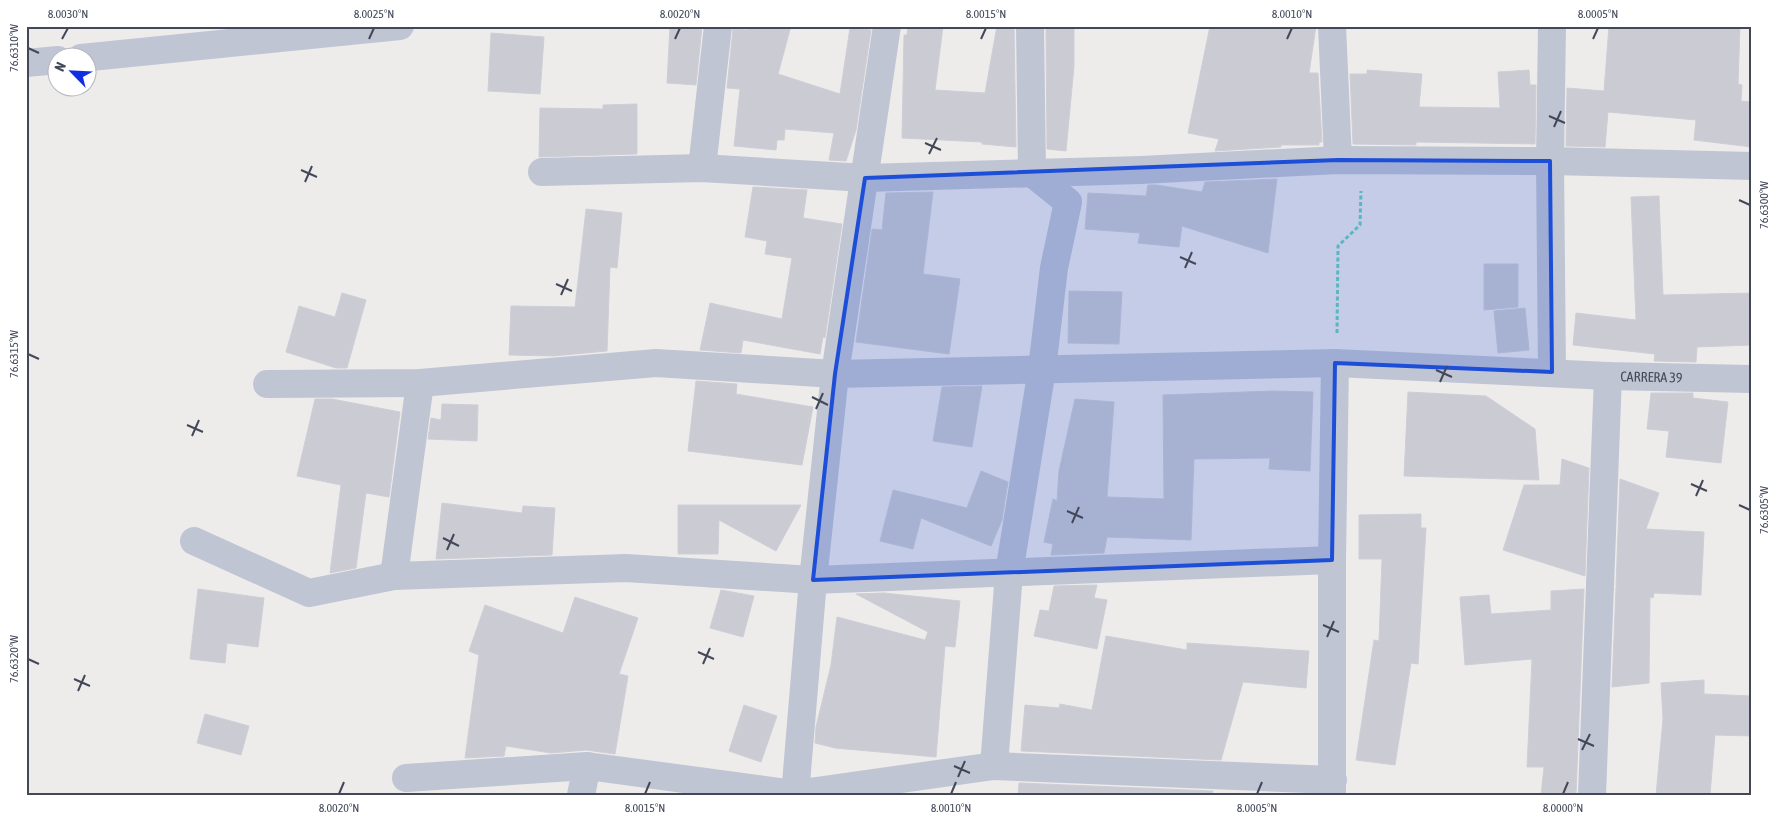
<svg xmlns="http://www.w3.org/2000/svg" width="1778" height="821" viewBox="0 0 1778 821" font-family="'Asap Condensed',sans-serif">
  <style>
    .building { fill: #cacbd3; stroke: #ceced7 }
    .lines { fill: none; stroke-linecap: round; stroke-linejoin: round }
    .path { stroke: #6ccfbb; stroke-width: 3; stroke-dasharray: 4 2.5; stroke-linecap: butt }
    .minor { stroke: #c0c5d4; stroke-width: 28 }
    .marked { fill: #1d4ed8; fill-opacity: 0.2; stroke: #1d4ed8; stroke-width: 4; stroke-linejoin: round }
    .ticks { fill: none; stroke: #434859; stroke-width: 2 }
    .labels { text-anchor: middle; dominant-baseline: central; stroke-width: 4.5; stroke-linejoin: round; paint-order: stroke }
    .street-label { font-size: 14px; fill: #434859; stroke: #fff }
    .neatline { fill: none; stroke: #434859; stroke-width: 2 }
    .ticks-label { font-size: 12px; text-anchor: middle; fill: #434859 }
  </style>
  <rect width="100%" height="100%" fill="#eeeceb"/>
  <!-- building -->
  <path class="building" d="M 670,26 L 702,26 L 696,85 L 667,83 Z
    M 748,26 L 791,26 L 778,74 L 840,94 L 850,28 L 871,30 L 856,130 L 846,161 L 829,160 L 834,133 L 785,129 L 784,140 L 777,140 L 776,150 L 734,146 L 740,89 L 727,88 L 733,29 L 747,30 Z
    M 908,26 L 943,26 L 935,90 L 985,93 L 997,26 L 1014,26 L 1016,147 L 982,144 L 982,142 L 902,138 L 904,35 L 907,35 Z
    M 1046,26 L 1074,26 L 1074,66 L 1066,151 L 1047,149 Z
    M 1210,26 L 1316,26 L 1309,73 L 1318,73 L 1322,142 L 1319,142 L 1319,145 L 1281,145 L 1281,147 L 1215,151 L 1219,139 L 1188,133 Z
    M 1609,26 L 1740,26 L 1738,84 L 1742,85 L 1741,101 L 1752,102 L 1752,147 L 1694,140 L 1696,120 L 1608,112 L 1605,147 L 1566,146 L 1567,88 L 1604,91 Z
    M 491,33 L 544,37 L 540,94 L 488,91 Z
    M 1367,70 L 1422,74 L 1419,107 L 1500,108 L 1498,72 L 1529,70 L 1530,85 L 1536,85 L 1535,144 L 1416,142 L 1416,145 L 1353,144 L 1350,74 L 1367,74 Z
    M 637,104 L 637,154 L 539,157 L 540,108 L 603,109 L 603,105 Z
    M 1277,179 L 1268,253 L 1182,226 L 1179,247 L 1138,243 L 1140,233 L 1085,229 L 1088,193 L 1146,196 L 1148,185 L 1156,185 L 1202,192 L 1205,182 Z
    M 753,187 L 807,190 L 803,218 L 842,224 L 825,338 L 823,337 L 820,354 L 743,340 L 741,353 L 700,350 L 710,303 L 782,319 L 792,258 L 765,254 L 767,241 L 745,237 Z
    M 933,192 L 923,274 L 960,279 L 949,354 L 856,342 L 872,229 L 882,230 L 886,193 Z
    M 1659,196 L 1663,295 L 1752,293 L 1752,345 L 1697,347 L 1696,362 L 1654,361 L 1655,354 L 1573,345 L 1576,313 L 1636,320 L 1631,197 Z
    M 586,209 L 622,213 L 617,268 L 610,267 L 607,351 L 553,356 L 509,355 L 511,306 L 575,307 Z
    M 1484,264 L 1518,264 L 1518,307 L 1484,310 Z
    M 1069,291 L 1122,292 L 1119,344 L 1068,343 Z
    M 342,293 L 366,300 L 347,368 L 336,368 L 286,352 L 299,306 L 335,317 Z
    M 1525,308 L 1529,350 L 1498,353 L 1494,311 Z
    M 696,381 L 737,384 L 736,394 L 813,407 L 802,465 L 688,451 Z
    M 982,386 L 972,447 L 933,441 L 942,387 Z
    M 1273,391 L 1313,392 L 1310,471 L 1269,469 L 1270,458 L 1194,459 L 1191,540 L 1107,537 L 1104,553 L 1051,555 L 1053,544 L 1044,542 L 1053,499 L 1057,501 L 1059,471 L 1075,399 L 1114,402 L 1107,497 L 1164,499 L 1163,395 Z
    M 1408,392 L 1486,396 L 1535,429 L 1539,480 L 1404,476 Z
    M 1651,393 L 1693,393 L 1693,398 L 1728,402 L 1721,463 L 1666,457 L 1669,431 L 1647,429 Z
    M 315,399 L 332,399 L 400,412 L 389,497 L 366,493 L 356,568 L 330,573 L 341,485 L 297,476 Z
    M 442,404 L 478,405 L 477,441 L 428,439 L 431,418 L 441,420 Z
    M 1562,459 L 1589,468 L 1585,576 L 1503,550 L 1524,485 L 1560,485 Z
    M 981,471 L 1008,482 L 1002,520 L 991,546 L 921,518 L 913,549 L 880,541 L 893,490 L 967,508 Z
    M 1620,479 L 1659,493 L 1646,529 L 1704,532 L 1701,595 L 1654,593 L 1653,598 L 1650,597 L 1649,683 L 1612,687 L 1616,587 L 1618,587 L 1616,586 Z
    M 442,503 L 522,513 L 523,506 L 555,508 L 552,555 L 436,559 Z
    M 678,505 L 801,505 L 776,551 L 719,520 L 718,554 L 678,554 Z
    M 1421,514 L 1421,528 L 1426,528 L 1418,664 L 1411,663 L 1395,765 L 1356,760 L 1374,640 L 1379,641 L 1382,559 L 1359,559 L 1359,515 Z
    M 1097,585 L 1094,598 L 1107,600 L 1097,649 L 1034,636 L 1040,610 L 1049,611 L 1054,586 Z
    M 198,589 L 264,598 L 258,647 L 227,643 L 225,663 L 190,659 Z
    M 1584,589 L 1576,795 L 1541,795 L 1544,767 L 1527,767 L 1532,659 L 1465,665 L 1460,597 L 1489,595 L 1491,614 L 1551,610 L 1551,591 Z
    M 721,590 L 754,596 L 743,637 L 710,628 Z
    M 884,593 L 960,601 L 955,647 L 945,646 L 936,757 L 835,748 L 815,743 L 816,727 L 831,665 L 837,617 L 925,640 L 928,632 L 856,594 Z
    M 575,597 L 638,618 L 619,674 L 628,676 L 615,754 L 586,750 L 551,753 L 506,746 L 504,756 L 465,758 L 479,655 L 469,651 L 485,605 L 563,633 Z
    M 1106,636 L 1187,650 L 1187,643 L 1309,651 L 1306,688 L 1243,682 L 1221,760 L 1021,751 L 1025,705 L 1059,708 L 1060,704 L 1092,710 Z
    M 1704,680 L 1704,694 L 1752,696 L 1752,736 L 1715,735 L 1710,795 L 1656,795 L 1663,719 L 1661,683 Z
    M 744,705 L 777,716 L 761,762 L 729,751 Z
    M 205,714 L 249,726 L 241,755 L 197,743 Z
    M 1019,783 L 1213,791 L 1212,795 L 1018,795 Z"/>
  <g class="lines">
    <!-- path -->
    <path class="path" d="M 1337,333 L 1338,246 L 1360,225 L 1361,191"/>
    <!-- minor -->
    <g class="minor">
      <path d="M 1332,26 L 1338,160"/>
      <path d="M 1552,26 L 1550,161 L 1552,372"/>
      <path d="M 81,58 L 400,26"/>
      <path d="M 26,63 L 58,60"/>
      <path d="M 702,168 L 718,26"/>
      <path d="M 542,172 L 702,168 L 865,178 L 1141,170 L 1338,160 L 1550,161 L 1752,166"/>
      <path id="s1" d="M 267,384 L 420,383 L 656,363 L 835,374 L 1335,363 L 1608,376 L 1752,379"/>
      <path d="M 194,541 L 309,593 L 394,576 L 626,568 L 813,580 L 1332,560"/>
      <path d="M 394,576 L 420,383"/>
      <path d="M 994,766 L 1009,573 L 1042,369 L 1054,268 L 1068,202 L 1032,173 L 1030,26"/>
      <path d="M 406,778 L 587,766 L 795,794 L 994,766 L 1333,780"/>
      <path d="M 581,795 L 587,766"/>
      <path d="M 795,795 L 813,580 L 835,374 L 887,26"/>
      <path d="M 1332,795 L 1332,560 L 1335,363"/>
      <path d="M 1592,795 L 1608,376"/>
    </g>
  </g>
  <!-- marked area -->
  <path class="marked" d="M 1338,160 L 1550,161 L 1552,372 L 1335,363 L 1332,560 L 813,580 L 835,374 L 865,178 Z"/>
  <!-- ticks -->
  <path class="ticks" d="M 62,39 L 68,28M 369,39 L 374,28M 675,39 L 680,28M 981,39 L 986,28M 1287,39 L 1292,28M 1593,39 L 1598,28M 28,48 L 39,53M 1549,116 L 1565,123M 1554,127 L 1561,111M 925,143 L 941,150M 929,154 L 937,138M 301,170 L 317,177M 305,182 L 312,166M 1739,200 L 1750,205M 1180,257 L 1196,264M 1185,268 L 1192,252M 556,284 L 572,291M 561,295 L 568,279M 28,354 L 39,359M 1436,370 L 1452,377M 1440,382 L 1447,366M 812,397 L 828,405M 816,409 L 823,393M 187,425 L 203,432M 192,436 L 199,420M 1691,484 L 1707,491M 1696,496 L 1703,480M 1739,505 L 1750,510M 1067,511 L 1083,518M 1072,523 L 1079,507M 443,538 L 459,546M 447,550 L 454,534M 1323,625 L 1339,632M 1327,637 L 1334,621M 698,652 L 714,659M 28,659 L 39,664M 703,664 L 710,648M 74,679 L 90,686M 78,691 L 85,675M 1578,739 L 1594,746M 1582,750 L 1590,734M 954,766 L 970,773M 958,777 L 965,761M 339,794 L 344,782M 645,794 L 650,782M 951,794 L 956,782M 1257,794 L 1262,782M 1563,794 L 1568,782"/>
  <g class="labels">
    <!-- street labels -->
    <g class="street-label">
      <text stroke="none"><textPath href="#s1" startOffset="1386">CARRERA 39</textPath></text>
    </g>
  </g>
  <!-- border -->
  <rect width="1778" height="821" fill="none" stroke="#ffffff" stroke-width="55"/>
  <!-- north arrow -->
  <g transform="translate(72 72) rotate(294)"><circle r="24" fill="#ffffff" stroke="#b4b6bd"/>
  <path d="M0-4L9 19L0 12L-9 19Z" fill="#112fe2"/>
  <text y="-8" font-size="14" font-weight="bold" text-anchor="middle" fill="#434859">N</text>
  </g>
  <rect x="28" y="28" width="1722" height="766" class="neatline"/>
  <g class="ticks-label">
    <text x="68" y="18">8.0030°N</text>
    <text x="374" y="18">8.0025°N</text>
    <text x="680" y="18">8.0020°N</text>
    <text x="986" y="18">8.0015°N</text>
    <text x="1292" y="18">8.0010°N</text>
    <text x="1598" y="18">8.0005°N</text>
    <text transform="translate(14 48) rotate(-90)" y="4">76.6310°W</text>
    <text transform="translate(1764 205) rotate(-90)" y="4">76.6300°W</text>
    <text transform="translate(14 354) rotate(-90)" y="4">76.6315°W</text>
    <text transform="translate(1764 510) rotate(-90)" y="4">76.6305°W</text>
    <text transform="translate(14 659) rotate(-90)" y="4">76.6320°W</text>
    <text x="339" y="812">8.0020°N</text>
    <text x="645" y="812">8.0015°N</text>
    <text x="951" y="812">8.0010°N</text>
    <text x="1257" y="812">8.0005°N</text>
    <text x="1563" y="812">8.0000°N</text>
  </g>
</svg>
